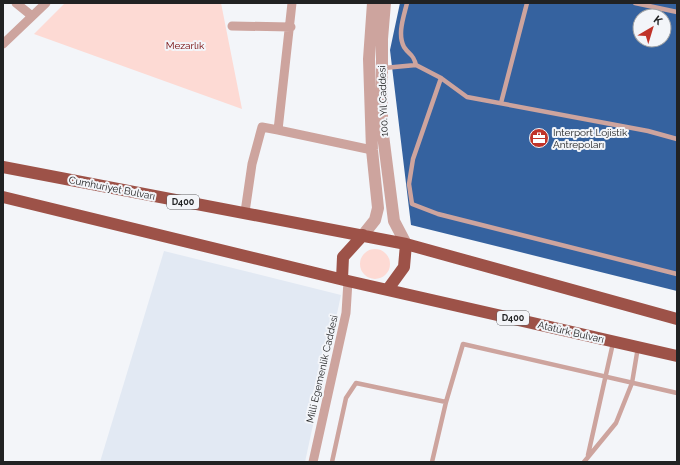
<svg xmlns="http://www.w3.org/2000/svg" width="680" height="465" viewBox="0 0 680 465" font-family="Raleway,sans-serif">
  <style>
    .built { fill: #e2e9f3 }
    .green { fill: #fddad4 }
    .building { fill: #35629f; fill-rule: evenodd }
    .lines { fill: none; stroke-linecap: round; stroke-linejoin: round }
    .service { stroke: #cda49e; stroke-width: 4.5 }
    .minor { stroke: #cda49e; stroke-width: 9 }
    .tertiary { stroke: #cda49e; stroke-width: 12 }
    .trunk { stroke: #9d5248; stroke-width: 12 }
    .labels { text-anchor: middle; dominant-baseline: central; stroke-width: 4; stroke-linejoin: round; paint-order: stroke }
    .shield { fill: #f3f5f9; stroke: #606163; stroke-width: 1 }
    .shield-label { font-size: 9px; font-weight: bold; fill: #212223 }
    .park-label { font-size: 10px; fill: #700102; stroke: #f3f5f9 }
    .street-label { font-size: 10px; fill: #212223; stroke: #f3f5f9 }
    .poi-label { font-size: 10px; fill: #212223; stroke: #f3f5f9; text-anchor: start }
  </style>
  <rect width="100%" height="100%" fill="#f3f5f9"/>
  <!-- built -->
  <path class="built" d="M 164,251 L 341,295 L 305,462 L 100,462 Z"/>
  <!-- green -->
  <path class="green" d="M 65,3 L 221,3 L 242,109 L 34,34 Z
    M360 264a15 15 0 1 1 30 0a15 15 0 1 1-30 0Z"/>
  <!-- building -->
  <path class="building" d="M 400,3 L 677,3 L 677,291 L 411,225 L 390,50 ZM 640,16 L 664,16 L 664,40 L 640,40 Z"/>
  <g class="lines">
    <!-- service -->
    <path class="service" d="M 407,3 C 404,16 397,34 404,47 C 410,56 413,53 416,65
      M 635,3 L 677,12
      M 384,68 L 416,65 L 441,78 L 467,97 L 648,131 L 677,139
      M 441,78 L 413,159 L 409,184 L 412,204 L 438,214 L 677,274
      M 501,103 L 527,3
      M 588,455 L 613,343
      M 332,462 L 346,398 L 356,383 L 446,402 L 463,344 L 677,393
      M 432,462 L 446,402
      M 584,462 L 616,423 L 632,383 L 638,347"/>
    <!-- minor -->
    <path class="minor" d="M 16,3 L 32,16
      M 232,26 L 291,27
      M 3,44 L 46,3
      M 278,130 L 372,150
      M 245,212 L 252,164 L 262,127 L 278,130 L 292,3
      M 313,462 L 346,313 L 348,281"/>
    <!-- tertiary -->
    <path class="tertiary" d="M 385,3 L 382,39 L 382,127 L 394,221 L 406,244
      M 363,235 L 375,220 L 378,208 L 372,150 L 369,59 L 373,3"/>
    <!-- trunk -->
    <path class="trunk" d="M 3,167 L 406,244 L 677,319
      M 3,197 L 348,281 L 677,356
      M 342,279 L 343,257 L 363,235
      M 388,289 L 404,267 L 406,244"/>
  </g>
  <!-- icons -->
  <defs>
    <g id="office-disc" transform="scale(1)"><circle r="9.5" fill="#c03329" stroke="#f3f5f9"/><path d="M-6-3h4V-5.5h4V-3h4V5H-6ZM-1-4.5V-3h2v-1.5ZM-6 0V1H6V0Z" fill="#fff"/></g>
  </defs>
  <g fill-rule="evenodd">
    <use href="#office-disc" x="539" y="138"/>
  </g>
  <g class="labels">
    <!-- shield labels -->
    <g class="shield">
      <rect x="167" y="195" width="32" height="14" rx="3"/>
      <rect x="497" y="311" width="32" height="14" rx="3"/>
    </g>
    <g class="shield-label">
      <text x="183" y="202">D400</text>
      <text x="513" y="318">D400</text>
    </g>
    <!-- park labels -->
    <g class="park-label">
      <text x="185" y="45">Mezarlık</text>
    </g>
    <!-- street labels -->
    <g class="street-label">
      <text transform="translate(383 101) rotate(-92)">100. Yıl Caddesi</text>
      <text transform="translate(112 188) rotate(11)">Cumhuriyet Bulvarı</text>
      <text transform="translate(571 332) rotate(13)">Atatürk Bulvarı</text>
      <text transform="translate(322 369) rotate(-77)">Milli Egemenlik Caddesi</text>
    </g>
    <!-- poi labels -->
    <g class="poi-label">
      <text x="553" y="132">Interport Lojistik<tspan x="553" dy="12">Antrepoları</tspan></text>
    </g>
  </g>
  <!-- border -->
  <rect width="680" height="465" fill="none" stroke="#212223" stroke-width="8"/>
  <!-- north arrow -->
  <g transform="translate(652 28) rotate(38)"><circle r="19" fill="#f3f5f9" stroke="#9fa1a3"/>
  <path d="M0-3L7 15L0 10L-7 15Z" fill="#c03329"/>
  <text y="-6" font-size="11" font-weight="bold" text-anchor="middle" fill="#212223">K</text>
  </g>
</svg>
